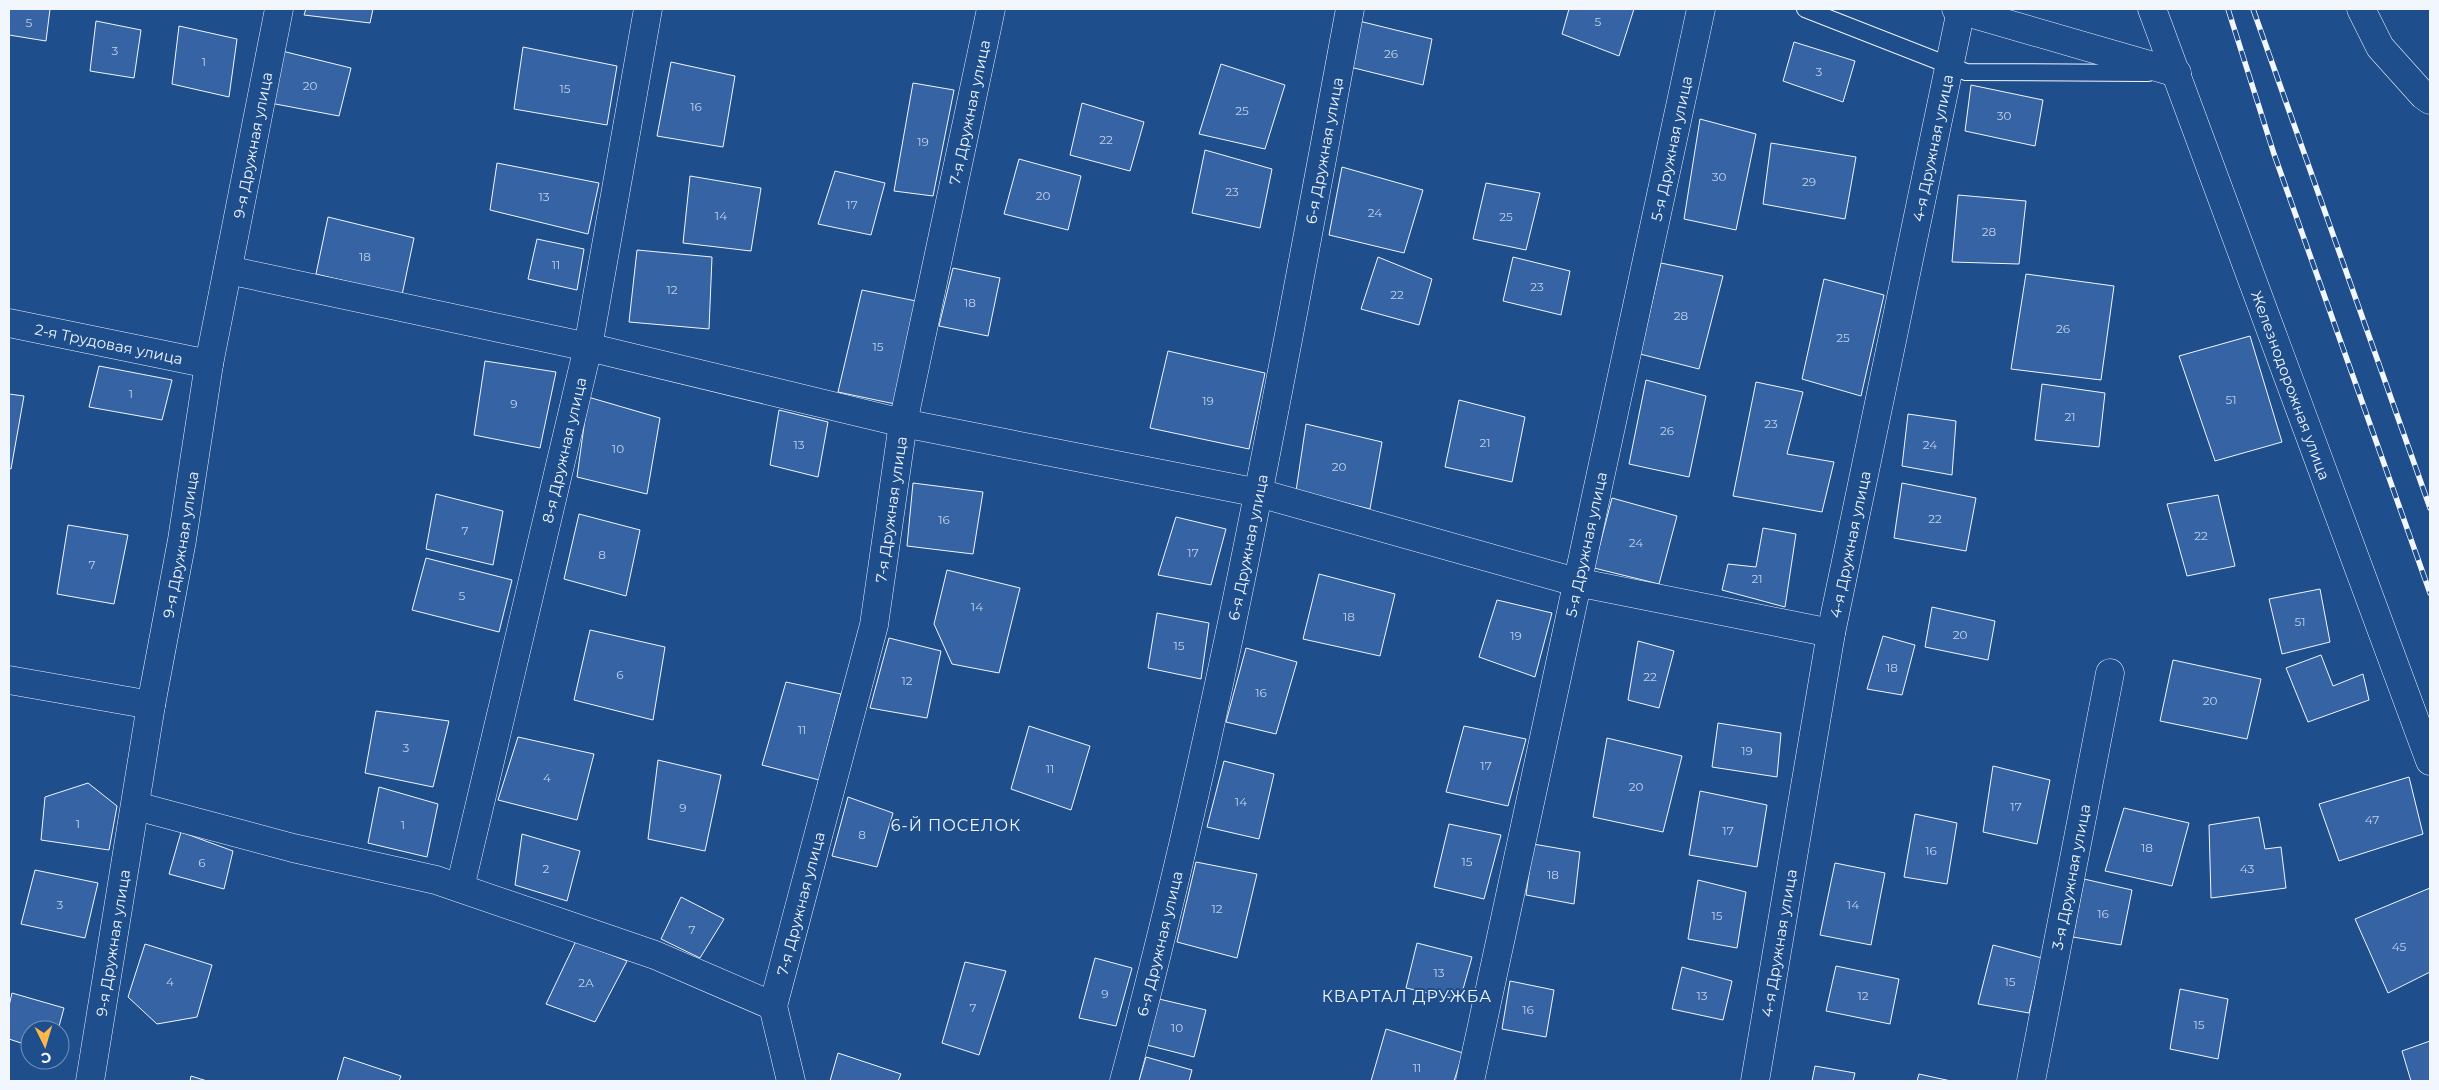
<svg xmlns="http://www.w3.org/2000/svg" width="2439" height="1090" viewBox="0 0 2439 1090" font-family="Montserrat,sans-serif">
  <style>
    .building { fill: #3563a3; stroke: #f2f6ff }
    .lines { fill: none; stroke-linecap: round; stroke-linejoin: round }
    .lane-casing { stroke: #f2f6ff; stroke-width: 18 }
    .street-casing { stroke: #f2f6ff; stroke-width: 29 }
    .secondary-casing { stroke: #f2f6ff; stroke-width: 29 }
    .lane { stroke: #1f4e8c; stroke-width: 16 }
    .street { stroke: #1f4e8c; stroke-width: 28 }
    .secondary { stroke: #1f4e8c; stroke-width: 28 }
    .rail-casing { stroke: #f2f6ff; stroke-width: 5.5 }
    .rail { stroke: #1f4e8c; stroke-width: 4; stroke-dasharray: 11; stroke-linecap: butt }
    .labels { text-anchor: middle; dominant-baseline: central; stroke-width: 4; stroke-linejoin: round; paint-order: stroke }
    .number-label { font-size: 12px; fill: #c3d1e8 }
    .street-label { font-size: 15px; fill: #f2f6ff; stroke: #1f4e8c }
    .neighbourhood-label { font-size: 16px; letter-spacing: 1px; fill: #f2f6ff; stroke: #1f4e8c }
  </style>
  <rect width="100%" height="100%" fill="#1f4e8c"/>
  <!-- building -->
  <path class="building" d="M 9,9 L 50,9 L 46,41 L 9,35 Z
    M 306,9 L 373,9 L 370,23 L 304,15 Z
    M 1569,9 L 1634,9 L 1619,56 L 1562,34 Z
    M 96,21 L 141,30 L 134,78 L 90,71 Z
    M 1359,21 L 1432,39 L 1423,85 L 1350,67 Z
    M 179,26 L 237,39 L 229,97 L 172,84 Z
    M 1794,42 L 1855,61 L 1843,102 L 1783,81 Z
    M 523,47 L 617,66 L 607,125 L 514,109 Z
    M 282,51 L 351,68 L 339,116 L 270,103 Z
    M 671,62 L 735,76 L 723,147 L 657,136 Z
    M 1221,64 L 1285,85 L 1265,149 L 1199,134 Z
    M 913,83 L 954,90 L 933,196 L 894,191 Z
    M 1971,85 L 2043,100 L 2035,146 L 1965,131 Z
    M 1082,103 L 1144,122 L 1130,171 L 1070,155 Z
    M 1700,119 L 1756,134 L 1736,230 L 1684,219 Z
    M 1771,143 L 1856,157 L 1845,219 L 1763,204 Z
    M 1205,150 L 1272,169 L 1260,228 L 1192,213 Z
    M 1019,159 L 1081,176 L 1068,230 L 1004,214 Z
    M 497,163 L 599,183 L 588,234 L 490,210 Z
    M 1342,167 L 1423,190 L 1404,253 L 1329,235 Z
    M 835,171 L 885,183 L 871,235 L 818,224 Z
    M 690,176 L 761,188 L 751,251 L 683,243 Z
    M 1486,183 L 1540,193 L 1526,250 L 1473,239 Z
    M 1958,195 L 2026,201 L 2019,264 L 1952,262 Z
    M 328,217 L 414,238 L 402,295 L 316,274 Z
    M 537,239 L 584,249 L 577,290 L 528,279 Z
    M 637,250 L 712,257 L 709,329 L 629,322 Z
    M 1378,257 L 1432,279 L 1419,325 L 1361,309 Z
    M 1513,257 L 1570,271 L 1561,315 L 1503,301 Z
    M 1661,263 L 1723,276 L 1699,369 L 1640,354 Z
    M 953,268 L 1000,278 L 988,336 L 939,326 Z
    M 2026,274 L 2114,286 L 2101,380 L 2011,369 Z
    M 1824,279 L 1884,295 L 1861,396 L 1802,379 Z
    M 862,290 L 916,301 L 895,404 L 838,392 Z
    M 2250,336 L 2282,442 L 2215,461 L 2179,356 Z
    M 1168,351 L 1265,373 L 1249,449 L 1150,428 Z
    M 485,361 L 556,372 L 540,448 L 474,435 Z
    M 99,366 L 172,380 L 162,420 L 89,407 Z
    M 1646,380 L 1706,396 L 1689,477 L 1629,464 Z
    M 1756,382 L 1803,392 L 1787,454 L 1834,462 L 1822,512 L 1733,496 Z
    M 2042,384 L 2105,393 L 2099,447 L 2035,440 Z
    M 9,394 L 24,396 L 11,469 L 9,468 Z
    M 588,397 L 660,418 L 647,494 L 577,477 Z
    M 1459,400 L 1525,417 L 1512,482 L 1445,467 Z
    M 779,410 L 828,422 L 818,477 L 770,465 Z
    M 1908,414 L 1956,421 L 1952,475 L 1902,466 Z
    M 1306,424 L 1382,442 L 1370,509 L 1296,491 Z
    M 913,483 L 983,492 L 973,554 L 907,546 Z
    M 1902,483 L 1976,498 L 1966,551 L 1894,538 Z
    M 436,494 L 503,511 L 493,565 L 426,549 Z
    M 2218,495 L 2235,566 L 2187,576 L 2167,504 Z
    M 1612,498 L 1677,516 L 1659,584 L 1594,568 Z
    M 579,514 L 640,530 L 626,596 L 564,579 Z
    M 1176,517 L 1226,529 L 1211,585 L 1158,575 Z
    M 68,525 L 128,535 L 114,604 L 57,594 Z
    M 1763,528 L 1796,534 L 1785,607 L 1722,590 L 1728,564 L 1756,567 Z
    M 426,558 L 512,580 L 499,632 L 412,610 Z
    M 947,570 L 1020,588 L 999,673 L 952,664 L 934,624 Z
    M 1319,574 L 1395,594 L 1380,656 L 1303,639 Z
    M 2320,589 L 2330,642 L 2282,654 L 2269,599 Z
    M 1497,600 L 1552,613 L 1535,677 L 1479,657 Z
    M 1932,607 L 1995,621 L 1988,660 L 1925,647 Z
    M 1157,613 L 1209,623 L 1201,679 L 1148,668 Z
    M 590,630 L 665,647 L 653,720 L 574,700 Z
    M 1883,636 L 1915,645 L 1902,695 L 1867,689 Z
    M 889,638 L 941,651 L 927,718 L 870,708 Z
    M 1638,641 L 1674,651 L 1659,708 L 1628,700 Z
    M 1246,648 L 1297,662 L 1276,734 L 1226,722 Z
    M 2321,655 L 2333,686 L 2363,674 L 2369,700 L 2308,722 L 2286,668 Z
    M 2173,660 L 2261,679 L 2247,739 L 2160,721 Z
    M 786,682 L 841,694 L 819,780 L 762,765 Z
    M 376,711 L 449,721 L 433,787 L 365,773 Z
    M 1718,723 L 1781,733 L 1777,777 L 1712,767 Z
    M 1029,726 L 1090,746 L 1071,810 L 1011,789 Z
    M 1464,726 L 1526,739 L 1508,806 L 1446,792 Z
    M 518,737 L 594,754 L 577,820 L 498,800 Z
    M 1607,738 L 1682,756 L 1663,832 L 1593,817 Z
    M 658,760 L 721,775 L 705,851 L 648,839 Z
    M 1224,761 L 1274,774 L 1259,839 L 1207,827 Z
    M 1993,766 L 2050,780 L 2037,844 L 1983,832 Z
    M 2409,777 L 2423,834 L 2339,861 L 2319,804 Z
    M 88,783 L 117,806 L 109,850 L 41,840 L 45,797 Z
    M 379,787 L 438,804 L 427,857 L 368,843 Z
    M 1700,791 L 1767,805 L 1757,867 L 1689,855 Z
    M 848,797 L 893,813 L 877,867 L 832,856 Z
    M 2124,808 L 2189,823 L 2172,886 L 2105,871 Z
    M 1915,814 L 1957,823 L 1947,884 L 1904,877 Z
    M 2259,817 L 2265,849 L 2281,847 L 2286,888 L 2211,898 L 2209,825 Z
    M 1449,824 L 1501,835 L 1484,899 L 1434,887 Z
    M 181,832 L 233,851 L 224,889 L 169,874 Z
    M 522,834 L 580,851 L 567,901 L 515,885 Z
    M 1533,844 L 1580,852 L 1574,904 L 1526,895 Z
    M 1196,862 L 1257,874 L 1237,958 L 1177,942 Z
    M 1835,863 L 1885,873 L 1871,945 L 1820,935 Z
    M 35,870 L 98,883 L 85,938 L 21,924 Z
    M 2084,879 L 2132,890 L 2121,945 L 2073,937 Z
    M 1698,880 L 1746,892 L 1737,948 L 1688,939 Z
    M 2430,888 L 2430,972 L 2388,993 L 2355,919 Z
    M 681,897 L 724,919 L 700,958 L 661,939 Z
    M 576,941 L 627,961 L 595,1022 L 546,1004 Z
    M 1417,943 L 1472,957 L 1460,1000 L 1406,988 Z
    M 145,944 L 212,965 L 197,1017 L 157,1024 L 128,997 Z
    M 1993,945 L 2042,958 L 2029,1013 L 1978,1004 Z
    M 1095,958 L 1132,968 L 1116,1026 L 1079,1018 Z
    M 965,962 L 1006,971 L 979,1055 L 942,1043 Z
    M 1836,966 L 1899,979 L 1890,1024 L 1826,1011 Z
    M 1682,967 L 1732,981 L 1723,1020 L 1672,1009 Z
    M 1510,981 L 1554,990 L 1546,1037 L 1502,1029 Z
    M 2180,989 L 2228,999 L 2218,1059 L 2170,1049 Z
    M 12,993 L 64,1008 L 58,1030 L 30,1030 L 30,1046 L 9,1039 L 9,1006 Z
    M 1159,999 L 1206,1010 L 1194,1057 L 1147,1045 Z
    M 1386,1029 L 1463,1053 L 1454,1081 L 1371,1081 Z
    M 2430,1041 L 2430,1081 L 2411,1081 L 2402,1051 Z
    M 838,1053 L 901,1074 L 898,1081 L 830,1081 Z
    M 344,1057 L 401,1076 L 399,1081 L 337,1081 Z
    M 1146,1057 L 1192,1070 L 1189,1081 L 1139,1081 Z
    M 1815,1066 L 1855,1073 L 1853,1081 L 1812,1081 Z
    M 1919,1074 L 1951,1081 L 1917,1081 Z
    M 191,1076 L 207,1081 L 190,1081 Z"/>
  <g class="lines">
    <!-- lane casing -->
    <g class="lane-casing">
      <path id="lane" d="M 1805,9 L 1966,72 L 2148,73"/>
    </g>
    <!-- street casing -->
    <g class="street-casing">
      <g id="street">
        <path d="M 1956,9 L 2177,73"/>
        <path d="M 2361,9 L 2380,47 L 2423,95 L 2430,100"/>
        <path d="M 228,270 L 588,347 L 903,423 L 1259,493 L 1576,582 L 1831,633"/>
        <path id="s1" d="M 9,323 L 209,364"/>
        <path d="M 9,680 L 151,705"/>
        <path d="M 136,806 L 293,848 L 436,880 L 655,955 L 773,1006 L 791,1081"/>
        <path id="s2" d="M 460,888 L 588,347 L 648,9"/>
        <path id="s3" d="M 773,1006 L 874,625 L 903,423 L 991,9"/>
        <path id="s4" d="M 90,1081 L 151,705 L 182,540 L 209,364 L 279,9"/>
        <path id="s5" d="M 1124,1081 C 1219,728 1283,368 1350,9"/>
        <path id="s6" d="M 1470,1081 L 1701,9"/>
        <path id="s7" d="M 1755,1081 L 1831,633 L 1961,10"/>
        <path id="s8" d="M 2031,1081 L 2110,673"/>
      </g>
    </g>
    <!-- secondary casing -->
    <g class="secondary-casing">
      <g id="secondary">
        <path id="s9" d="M 2152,9 L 2430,761"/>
      </g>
    </g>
    <!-- lane -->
    <use href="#lane" class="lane"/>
    <!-- street -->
    <use href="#street" class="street"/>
    <!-- secondary -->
    <use href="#secondary" class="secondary"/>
    <!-- rail casing -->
    <g class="rail-casing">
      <path id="rail" d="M 2228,9 L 2274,154 L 2430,593
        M 2253,9 L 2430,508"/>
    </g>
    <!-- rail -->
    <use href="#rail" class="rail"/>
  </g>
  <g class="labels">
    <!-- number labels -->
    <g class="number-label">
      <text x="1598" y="21">5</text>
      <text x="29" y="22">5</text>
      <text x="115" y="50">3</text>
      <text x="1391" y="53">26</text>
      <text x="204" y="61">1</text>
      <text x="1819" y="71">3</text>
      <text x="310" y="85">20</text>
      <text x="565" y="88">15</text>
      <text x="696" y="106">16</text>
      <text x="1242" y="110">25</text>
      <text x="2004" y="115">30</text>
      <text x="1106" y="139">22</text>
      <text x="923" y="141">19</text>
      <text x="1719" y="176">30</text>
      <text x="1809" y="181">29</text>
      <text x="1232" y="191">23</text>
      <text x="1043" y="195">20</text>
      <text x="544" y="196">13</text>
      <text x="852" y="204">17</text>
      <text x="1375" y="212">24</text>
      <text x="721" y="215">14</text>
      <text x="1506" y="216">25</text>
      <text x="1989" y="231">28</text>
      <text x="365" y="256">18</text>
      <text x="556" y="264">11</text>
      <text x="1537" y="286">23</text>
      <text x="672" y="289">12</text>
      <text x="1397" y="294">22</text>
      <text x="970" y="302">18</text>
      <text x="1681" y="315">28</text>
      <text x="2063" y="328">26</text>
      <text x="1843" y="337">25</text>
      <text x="878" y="346">15</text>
      <text x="131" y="393">1</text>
      <text x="2231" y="399">51</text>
      <text x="1208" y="400">19</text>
      <text x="514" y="403">9</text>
      <text x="2070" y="416">21</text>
      <text x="1771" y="423">23</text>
      <text x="1667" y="430">26</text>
      <text x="1485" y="442">21</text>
      <text x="799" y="444">13</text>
      <text x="1930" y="444">24</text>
      <text x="618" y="448">10</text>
      <text x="1339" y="466">20</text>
      <text x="1935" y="518">22</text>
      <text x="944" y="519">16</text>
      <text x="465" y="530">7</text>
      <text x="2201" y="535">22</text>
      <text x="1636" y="542">24</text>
      <text x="1193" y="552">17</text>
      <text x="602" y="554">8</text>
      <text x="92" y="564">7</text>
      <text x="1757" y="578">21</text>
      <text x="462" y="595">5</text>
      <text x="977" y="606">14</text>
      <text x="1349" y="616">18</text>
      <text x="2300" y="621">51</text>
      <text x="1960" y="634">20</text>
      <text x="1516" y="635">19</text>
      <text x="1179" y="645">15</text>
      <text x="1892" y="667">18</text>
      <text x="620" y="674">6</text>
      <text x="1650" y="676">22</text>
      <text x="907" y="680">12</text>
      <text x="1261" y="692">16</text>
      <text x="2210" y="700">20</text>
      <text x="802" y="729">11</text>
      <text x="406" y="747">3</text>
      <text x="1747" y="750">19</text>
      <text x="1486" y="765">17</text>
      <text x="1050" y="768">11</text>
      <text x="547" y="777">4</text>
      <text x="1636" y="786">20</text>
      <text x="1241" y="801">14</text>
      <text x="2016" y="806">17</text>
      <text x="683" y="807">9</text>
      <text x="2372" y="819">47</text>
      <text x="78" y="823">1</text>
      <text x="403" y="824">1</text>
      <text x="1728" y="830">17</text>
      <text x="862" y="834">8</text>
      <text x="2147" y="847">18</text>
      <text x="1931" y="850">16</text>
      <text x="1467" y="861">15</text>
      <text x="202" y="862">6</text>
      <text x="546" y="868">2</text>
      <text x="2247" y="868">43</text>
      <text x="1553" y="874">18</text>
      <text x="60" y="904">3</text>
      <text x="1853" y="904">14</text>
      <text x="1217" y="908">12</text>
      <text x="2103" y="913">16</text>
      <text x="1717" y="915">15</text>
      <text x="692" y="929">7</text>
      <text x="2399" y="946">45</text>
      <text x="1439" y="972">13</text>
      <text x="170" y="981">4</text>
      <text x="2010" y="981">15</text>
      <text x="586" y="982">2А</text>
      <text x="1105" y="993">9</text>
      <text x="1702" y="995">13</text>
      <text x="1863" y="995">12</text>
      <text x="973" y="1007">7</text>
      <text x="1528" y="1009">16</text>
      <text x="2199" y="1024">15</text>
      <text x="1177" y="1027">10</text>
      <text x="1417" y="1067">11</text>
    </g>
    <!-- street labels -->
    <g class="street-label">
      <text stroke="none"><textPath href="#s3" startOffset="916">7-я Дружная улица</textPath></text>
      <text stroke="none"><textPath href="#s4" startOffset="950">9-я Дружная улица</textPath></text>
      <text stroke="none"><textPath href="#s7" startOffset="950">4-я Дружная улица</textPath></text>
      <text stroke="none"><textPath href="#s5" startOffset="952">6-я Дружная улица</textPath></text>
      <text stroke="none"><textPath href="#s6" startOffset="954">5-я Дружная улица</textPath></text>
      <text stroke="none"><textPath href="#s1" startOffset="102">2-я Трудовая улица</textPath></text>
      <text stroke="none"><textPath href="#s9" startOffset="401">Железнодорожная улица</textPath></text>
      <text stroke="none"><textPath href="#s2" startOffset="450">8-я Дружная улица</textPath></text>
      <text stroke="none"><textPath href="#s3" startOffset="511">7-я Дружная улица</textPath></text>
      <text stroke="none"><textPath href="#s4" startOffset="544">9-я Дружная улица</textPath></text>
      <text stroke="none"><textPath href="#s7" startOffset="545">4-я Дружная улица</textPath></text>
      <text stroke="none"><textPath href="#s6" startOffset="549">5-я Дружная улица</textPath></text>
      <text stroke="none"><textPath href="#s5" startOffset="548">6-я Дружная улица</textPath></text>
      <text stroke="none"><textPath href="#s8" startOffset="208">3-я Дружная улица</textPath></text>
      <text stroke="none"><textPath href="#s3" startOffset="106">7-я Дружная улица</textPath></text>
      <text stroke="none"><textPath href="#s5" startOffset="142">6-я Дружная улица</textPath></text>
      <text stroke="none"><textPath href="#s7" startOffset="140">4-я Дружная улица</textPath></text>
      <text stroke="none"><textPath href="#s4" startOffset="140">9-я Дружная улица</textPath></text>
    </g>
    <!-- neighbourhood labels -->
    <g class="neighbourhood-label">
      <text x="956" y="825">6-Й ПОСЕЛОК</text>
      <text x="1407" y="996">КВАРТАЛ ДРУЖБА</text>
    </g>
  </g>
  <!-- border -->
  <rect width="2439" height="1090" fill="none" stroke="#f2f6ff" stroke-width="20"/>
  <!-- north arrow -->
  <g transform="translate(45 1045) rotate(175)"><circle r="24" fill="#1f4e8c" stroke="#7391ba"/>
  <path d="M0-4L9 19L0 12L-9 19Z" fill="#ffb74d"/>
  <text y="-8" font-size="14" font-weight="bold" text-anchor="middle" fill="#f2f6ff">С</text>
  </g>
</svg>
